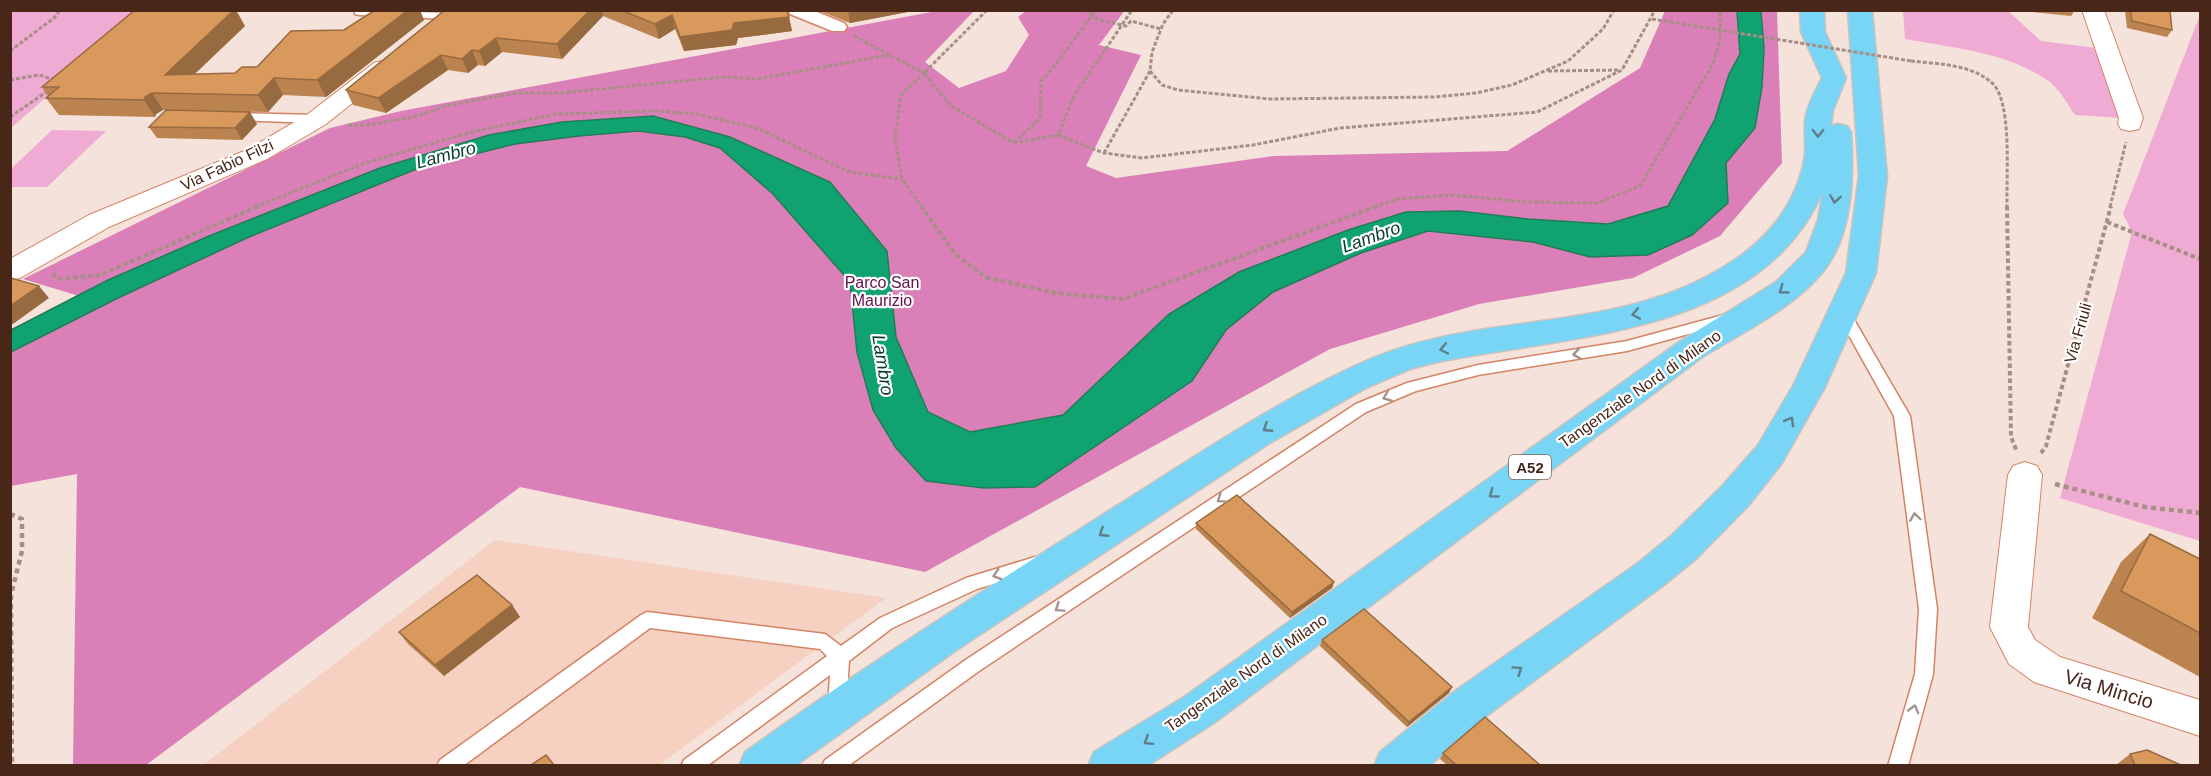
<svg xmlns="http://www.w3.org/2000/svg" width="2211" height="776" viewBox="0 0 2211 776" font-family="Arial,sans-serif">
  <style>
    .built { fill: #f6d0c1 }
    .green { fill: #efabd3 }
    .forest { fill: #db7fb9 }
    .water { fill: #11a271; stroke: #227d57; stroke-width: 1.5 }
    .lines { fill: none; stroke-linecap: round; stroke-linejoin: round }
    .service-casing { stroke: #d48464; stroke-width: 3 }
    .pedestrian-casing { stroke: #d48464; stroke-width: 3 }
    .minor-casing { stroke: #d48464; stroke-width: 2 }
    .motorway-casing { stroke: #ccc3bf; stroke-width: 3 }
    .path-far2 { stroke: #a88f85; stroke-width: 3; stroke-dasharray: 4 2; stroke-linecap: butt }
    .path-far1 { stroke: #a88f85; stroke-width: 4; stroke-dasharray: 4.5 3; stroke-linecap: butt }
    .path { stroke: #a88f85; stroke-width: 4.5; stroke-dasharray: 5 4; stroke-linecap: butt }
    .service { fill: #fff; fill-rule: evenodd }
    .pedestrian { fill: #fff; fill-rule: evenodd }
    .minor { fill: #fff; fill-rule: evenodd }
    .motorway { fill: #78d5f5; fill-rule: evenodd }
    .path-bridge { stroke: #a88f85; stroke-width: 3; stroke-dasharray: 4 2; stroke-linecap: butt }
    .wall { fill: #bb834f }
    .shaded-wall { fill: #986a40 }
    .building { fill: #d9985c; stroke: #986a40; stroke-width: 1.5 }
    .oneway { stroke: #607e87 }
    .oneway2 { stroke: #a4938c }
    .labels { text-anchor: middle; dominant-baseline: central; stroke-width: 4.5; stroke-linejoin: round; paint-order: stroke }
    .shield { fill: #fff; stroke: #7f685e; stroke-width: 1.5 }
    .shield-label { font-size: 15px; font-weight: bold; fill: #482719 }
    .street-label { font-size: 16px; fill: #482719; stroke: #fff }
    .park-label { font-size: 16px; fill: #63104b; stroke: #fff }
    .water-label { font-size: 18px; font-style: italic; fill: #073e29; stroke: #fff }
    .near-street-label { font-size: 20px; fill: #482719; stroke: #fff }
  </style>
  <rect width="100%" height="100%" fill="#f4e2db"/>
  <!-- built -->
  <path class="built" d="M 495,540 L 886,598 L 659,765 L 202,766 Z"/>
  <!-- green -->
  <path class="green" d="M 11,11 L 144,11 L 11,128 Z
    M 1903,11 L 2008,11 L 2041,41 L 2097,48 L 2121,118 L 2075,115 C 2068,105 2060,90 2050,82 C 2008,52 1954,48 1905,39 Z
    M 2200,15 L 2200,541 L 2060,498 L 2132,232 L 2123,214 Z
    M 52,130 L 106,131 L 47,187 L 11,187 L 11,169 Z"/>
  <!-- forest -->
  <path class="forest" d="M 1125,10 L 1099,45 L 1141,55 L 1086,166 L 1116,178 L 1274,156 L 1507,151 L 1640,68 L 1665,11 L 1777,11 L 1782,163 L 1720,236 L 1633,278 L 1479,304 L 1330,349 L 925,572 L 520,487 L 146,765 L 73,765 L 77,474 L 11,486 L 11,340 L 89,299 L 23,279 L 330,128 L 401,111 L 937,11 L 974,11 L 925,62 L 959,88 L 1006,71 L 1029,35 L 1018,17 L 1026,11 Z"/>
  <!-- water -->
  <path class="water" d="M 1737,11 L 1761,11 L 1764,48 L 1762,87 L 1755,128 L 1726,163 L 1728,203 L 1692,235 L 1648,255 L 1590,257 L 1533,242 L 1428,231 L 1361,253 L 1273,292 L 1226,330 L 1192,381 L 1035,487 L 984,488 L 926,481 L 896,448 L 873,410 L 857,352 L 850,282 L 773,194 L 720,148 L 685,137 L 638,131 L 579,136 L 515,144 L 419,168 L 249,237 L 118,298 L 11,352 L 11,330 L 108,280 L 209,236 L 380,168 L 489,135 L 562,122 L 653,116 L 730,137 L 830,182 L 887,251 L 896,337 L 928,412 L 970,432 L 1063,415 L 1169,314 L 1239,272 L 1348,230 L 1406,212 L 1460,211 L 1528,219 L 1608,224 L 1668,206 L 1715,119 L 1729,74 L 1740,54 Z"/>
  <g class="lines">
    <!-- service casing -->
    <g class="service-casing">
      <path id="service" d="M 355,10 L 448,13 L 453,16 L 448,19 L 359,15 L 355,14 Z
        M 233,113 L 317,115 L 323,119 L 317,123 L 229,120 L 227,117 Z
        M 1844,309 L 1849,311 L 1910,416 L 1937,609 L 1933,674 L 1908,766 L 1888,766 L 1915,674 L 1919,609 L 1894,416 L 1837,314 Z
        M 1727,314 L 1734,319 L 1732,322 L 1627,351 L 1478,375 L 1416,391 L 1366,412 L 979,671 L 848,766 L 822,766 L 825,760 L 967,659 L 1356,404 L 1407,383 L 1478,365 L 1627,341 Z
        M 1035,557 L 1041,559 L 1044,564 L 1041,569 L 977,589 L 892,628 L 849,661 L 846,707 L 844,713 L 837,715 L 830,713 L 828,707 L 830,675 L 707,766 L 681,766 L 684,760 L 827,656 L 820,649 L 650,628 L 463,766 L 437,766 L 440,760 L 641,615 L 647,612 L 825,634 L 841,646 L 880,618 L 966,578 Z"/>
    </g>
    <!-- pedestrian casing -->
    <g class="pedestrian-casing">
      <path id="pedestrian" d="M 788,10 L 812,10 L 844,23 L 847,27 L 844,31 L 832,31 L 790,14 Z"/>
    </g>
    <!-- minor casing -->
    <g class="minor-casing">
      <path id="minor" d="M 2082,10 L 2104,10 L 2143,118 L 2139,129 L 2130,131 L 2121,129 L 2118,124 L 2119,118 Z
        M 382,61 L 390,63 L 394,68 L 390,73 L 326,124 L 267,159 L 109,227 L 20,278 L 10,280 L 10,259 L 89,215 L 249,149 L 308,114 L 374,63 Z
        M 2025,462 L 2037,466 L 2042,475 L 2028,627 L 2035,640 L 2060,657 L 2200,700 L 2200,736 L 2034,682 L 2009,664 L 1990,627 L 2008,475 L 2013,466 Z"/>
    </g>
    <!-- motorway casing -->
    <g class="motorway-casing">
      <path id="motorway" d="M 1800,10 L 1824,10 L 1825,32 L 1846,78 L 1833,110 L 1831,126 L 1838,124 L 1847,126 L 1851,132 C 1854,178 1853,236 1822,273 C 1791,310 1741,333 1701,358 L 1214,723 L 1147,766 L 1088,766 L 1094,752 L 1184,697 L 1679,342 L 1776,282 L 1806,252 L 1818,220 L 1823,191 C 1761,337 1565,335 1433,363 L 1410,369 L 1366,388 L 1270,443 L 958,649 L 795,766 L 739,766 L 745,752 C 866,665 992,585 1118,505 C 1201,453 1282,397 1373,358 C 1494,308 1630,337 1743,254 C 1775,230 1799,196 1805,155 C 1806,142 1803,128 1806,115 C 1809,102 1816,90 1822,78 L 1801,32 Z
        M 1848,10 L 1872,10 L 1887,176 L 1876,273 L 1825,387 L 1782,463 L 1749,505 L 1697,558 L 1664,585 L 1485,717 L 1429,766 L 1374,766 L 1380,752 L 1455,691 L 1638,563 L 1671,536 L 1723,485 L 1758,445 L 1793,386 L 1846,273 L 1859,176 Z"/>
    </g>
    <!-- path-far2 -->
    <path class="path-far2" d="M 987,10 L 924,73 L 951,106 L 1014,143 L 1058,135 L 1074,96 L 1132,10
      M 1085,10 L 1097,19 L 1126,26 L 1131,21 L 1161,29
      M 1652,19 L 1664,21
      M 854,36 L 924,73 L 901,95 L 895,138 L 902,179 L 922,207
      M 10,51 L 54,18 L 60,10
      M 1911,61 C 1937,64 1970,64 1991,82 C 2013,99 2006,178 2007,207
      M 1150,71 L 1162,85 L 1178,90 L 1270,99 L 1434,97 L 1476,93 L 1512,85 L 1568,61 L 1603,29 L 1614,10
      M 1548,71 L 1618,70
      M 10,80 L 39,75 L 55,80
      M 10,117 L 49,90
      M 348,125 L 368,125 L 418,116 L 445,106 L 515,93 L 560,93 L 723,77 L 757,79 L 889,55
      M 1058,135 L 1104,153 L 1142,158 L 1253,145 L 1340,128 L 1537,112 L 1622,70 L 1655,10
      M 1014,143 L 1040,118 L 1041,81 C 1062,59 1077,33 1097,10
      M 1104,153 L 1150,71 L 1152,52 L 1163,24 L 1173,10
      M 255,207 L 365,163 L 472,132 L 556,114 L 656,111 L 696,114 L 757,128 L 849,172 L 902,179
      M 1374,207 L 1397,199 L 1453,195 L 1526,202 L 1598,203 L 1640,186 L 1713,64 L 1720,40 L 1720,10
      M 2110,207 L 2126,142"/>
    <!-- path-far1 -->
    <path class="path-far1" d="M 921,206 L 955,254 L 985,277 L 1055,293 L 1123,299 L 1378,206
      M 2007,206 L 2011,437 L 2017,452
      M 2107,222 L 2200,259
      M 52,274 L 61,279 L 100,275 L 259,206
      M 2041,453 L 2046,446 L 2111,206"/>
    <!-- path -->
    <path class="path" d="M 2055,484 L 2145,507 L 2200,513
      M 10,514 L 22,519 L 22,551 L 11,595 L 12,766"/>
    <!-- service -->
    <use href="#service" class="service"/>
    <!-- pedestrian -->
    <use href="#pedestrian" class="pedestrian"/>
    <!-- minor -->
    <use href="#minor" class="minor"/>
    <!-- motorway -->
    <use href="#motorway" class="motorway"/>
    <!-- path-bridge -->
    <path class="path-bridge" d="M 1664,21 L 1911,61"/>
  </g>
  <!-- wall -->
  <path class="wall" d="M 445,10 L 787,10 L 792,31 L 738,38 L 736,45 L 684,51 L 675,29 L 659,39 L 603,16 L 562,59 L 502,52 L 485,66 L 478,65 L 468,73 L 448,70 L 386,113 L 353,105 L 346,90 Z
    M 817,10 L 918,10 L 850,23 Z
    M 2030,10 L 2075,10 L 2071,16 L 2031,12 Z
    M 2125,10 L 2170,10 L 2172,30 L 2167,37 L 2127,28 Z
    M 424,20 L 326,97 L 283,95 L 268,112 L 163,110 L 156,114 L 155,117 L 59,115 L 46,98 L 48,96 L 42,87 L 245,26 L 194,74 L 235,73 L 257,67 L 344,30 Z
    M 257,124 L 242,140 L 157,138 L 149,127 Z
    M 1196,523 L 1334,582 L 1332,588 L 1290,618 L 1196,529 Z
    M 2150,534 L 2200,559 L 2200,677 L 2092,618 L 2121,562 Z
    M 512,605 L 520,617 L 444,676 L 408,644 L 399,632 Z
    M 1322,640 L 1452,687 L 1449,693 L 1407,727 L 1320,646 Z
    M 1443,753 L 1540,765 L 1447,765 L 1440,759 Z
    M 2130,754 L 2181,765 L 2116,765 Z"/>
  <!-- shaded-wall -->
  <path class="shaded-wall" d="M 234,10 L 236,10 L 245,26 L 176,92 L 165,75 Z
    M 408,10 L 420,10 L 424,20 L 326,97 L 317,80 Z
    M 590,10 L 602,10 L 603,16 L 562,59 L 557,44 Z
    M 848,10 L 918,10 L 850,23 Z
    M 672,15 L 675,29 L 659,39 L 655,24 Z
    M 789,17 L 792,31 L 738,38 L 736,45 L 684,51 L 680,37 L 734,23 Z
    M 496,38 L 502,52 L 485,66 L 479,51 Z
    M 472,50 L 478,65 L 468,73 L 462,59 Z
    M 441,55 L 448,70 L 386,113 L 378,98 Z
    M 274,78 L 283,95 L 268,112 L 258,95 Z
    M 152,93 L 163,110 L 156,114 L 155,117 L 144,100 L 145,97 Z
    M 250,112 L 257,124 L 242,140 L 235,128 Z
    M 39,286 L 49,298 L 13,324 L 10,322 L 10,306 Z
    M 1334,582 L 1332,588 L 1290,618 L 1292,612 Z
    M 512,605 L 520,617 L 444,676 L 435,665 Z
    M 1452,687 L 1449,693 L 1407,727 L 1409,722 Z"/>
  <!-- building -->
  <path class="building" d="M 135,10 L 234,10 L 165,75 L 235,73 L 242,67 L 257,67 L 291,31 L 344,30 L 375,10 L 408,10 L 317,80 L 274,78 L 258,95 L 152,93 L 145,97 L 144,100 L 46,98 L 59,87 L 42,87 Z
    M 445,10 L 590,10 L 557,44 L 496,38 L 479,51 L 472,50 L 462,59 L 441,55 L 378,98 L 346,90 Z
    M 621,10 L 787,10 L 789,17 L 734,23 L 732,30 L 680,37 L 672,15 L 655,24 Z
    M 2130,10 L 2170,10 L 2172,30 L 2132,21 Z
    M 166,110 L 250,112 L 235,128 L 149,127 Z
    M 10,278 L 11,278 L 39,286 L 10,306 Z
    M 1237,495 L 1334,582 L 1292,612 L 1196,523 Z
    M 2150,534 L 2200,559 L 2200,633 L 2121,591 Z
    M 477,575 L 512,605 L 435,665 L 399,632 Z
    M 1364,609 L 1452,687 L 1409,722 L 1322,640 Z
    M 1485,717 L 1540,765 L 1456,765 L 1443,753 Z
    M 2147,750 L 2181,765 L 2135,765 L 2130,754 Z
    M 546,755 L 554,765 L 531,765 Z"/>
  <!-- one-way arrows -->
  <defs><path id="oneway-chevron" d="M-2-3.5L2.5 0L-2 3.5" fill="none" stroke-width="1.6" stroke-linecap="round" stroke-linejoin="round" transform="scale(1.5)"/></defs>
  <g class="oneway">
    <use href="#oneway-chevron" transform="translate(1818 133) rotate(90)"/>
    <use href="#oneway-chevron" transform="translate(1835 199) rotate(99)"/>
    <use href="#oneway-chevron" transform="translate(1783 290) rotate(144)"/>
    <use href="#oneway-chevron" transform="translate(1636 314) rotate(169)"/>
    <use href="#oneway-chevron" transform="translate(1444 349) rotate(168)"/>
    <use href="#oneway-chevron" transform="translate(1790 421) rotate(-60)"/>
    <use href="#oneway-chevron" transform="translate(1267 428) rotate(147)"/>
    <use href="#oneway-chevron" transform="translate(1493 494) rotate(144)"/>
    <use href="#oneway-chevron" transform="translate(1103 533) rotate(147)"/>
    <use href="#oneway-chevron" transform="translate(1518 670) rotate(-35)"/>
    <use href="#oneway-chevron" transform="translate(1148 741) rotate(148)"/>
  </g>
  <g class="oneway2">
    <use href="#oneway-chevron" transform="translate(1577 354) rotate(171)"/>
    <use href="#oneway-chevron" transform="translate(1387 397) rotate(158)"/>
    <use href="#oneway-chevron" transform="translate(1221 499) rotate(146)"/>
    <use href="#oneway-chevron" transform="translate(1915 517) rotate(-98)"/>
    <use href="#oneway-chevron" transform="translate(997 575) rotate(163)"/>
    <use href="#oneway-chevron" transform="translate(1059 608) rotate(146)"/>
    <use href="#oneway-chevron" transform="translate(1914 709) rotate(-74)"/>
  </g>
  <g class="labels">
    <!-- shield labels -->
    <rect class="shield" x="1509" y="455" width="42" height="24" rx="4.5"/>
    <g class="shield-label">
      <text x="1530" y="467">A52</text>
    </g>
    <!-- street labels -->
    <g class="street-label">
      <text transform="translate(227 165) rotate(-25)">Via Fabio Filzi</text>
      <text transform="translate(2078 333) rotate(-74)">Via Friuli</text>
      <text transform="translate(1640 389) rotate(-35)">Tangenziale Nord di Milano</text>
      <text transform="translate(1246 673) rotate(-35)">Tangenziale Nord di Milano</text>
    </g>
    <!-- park labels -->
    <g class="park-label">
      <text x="882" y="282">Parco San<tspan x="882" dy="18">Maurizio</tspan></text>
    </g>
    <!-- water labels -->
    <g class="water-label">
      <text transform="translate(446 155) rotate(-15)">Lambro</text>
      <text transform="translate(1371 237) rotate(-20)">Lambro</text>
      <text transform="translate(883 365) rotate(81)">Lambro</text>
    </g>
    <!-- near-street labels -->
    <g class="near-street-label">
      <text transform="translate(2109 689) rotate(17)">Via Mincio</text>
    </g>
  </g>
  <!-- border -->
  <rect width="2211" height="776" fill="none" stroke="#482719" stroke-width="24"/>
</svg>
